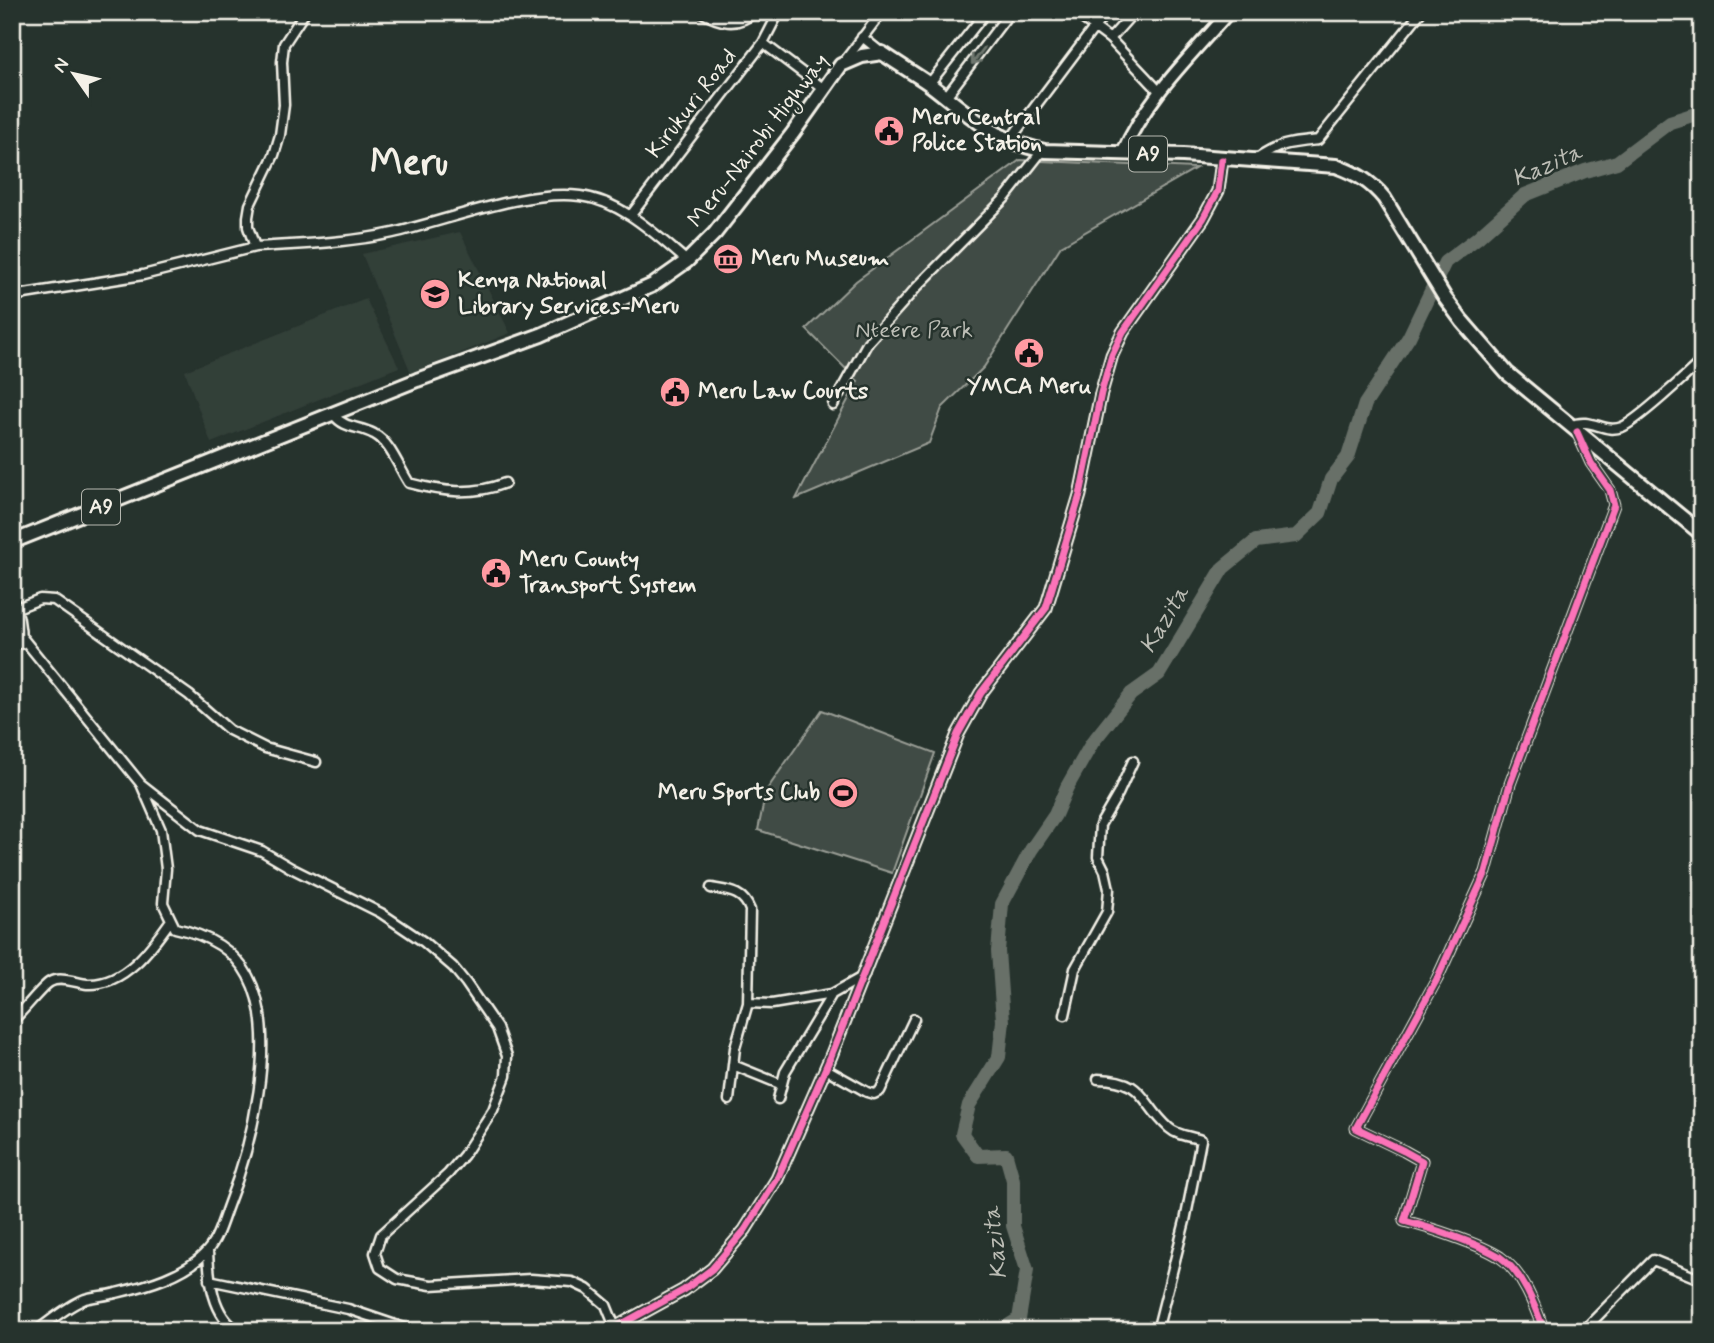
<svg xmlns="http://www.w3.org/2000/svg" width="1714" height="1343" viewBox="0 0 1714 1343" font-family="Mynerve,sans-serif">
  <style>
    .built { fill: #333f39 }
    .green { fill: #414b45; stroke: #9a9e96; stroke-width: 2 }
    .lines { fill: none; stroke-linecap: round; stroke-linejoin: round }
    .river { stroke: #676f68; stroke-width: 14 }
    .minor-casing { stroke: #f4f1e8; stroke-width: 13 }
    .tertiary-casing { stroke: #f4f1e8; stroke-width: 15 }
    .secondary-casing { stroke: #f4f1e8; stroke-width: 16 }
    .trunk-casing { stroke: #f4f1e8; stroke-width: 18 }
    .minor { stroke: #26332d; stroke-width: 8 }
    .tertiary { stroke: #26332d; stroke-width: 10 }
    .secondary { stroke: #26332d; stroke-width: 10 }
    .trunk { stroke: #26332d; stroke-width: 12 }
    .cycleway-casing { stroke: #26332d; stroke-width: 11 }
    .cycleway { stroke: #fb73b8; stroke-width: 7 }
    .oneway { stroke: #6e766e }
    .labels { text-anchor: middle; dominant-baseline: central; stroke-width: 5; stroke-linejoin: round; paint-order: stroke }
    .shield { fill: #26332d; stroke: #b6b8b0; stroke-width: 2 }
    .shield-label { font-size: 21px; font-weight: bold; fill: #f4f1e8 }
    .street-label { font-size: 23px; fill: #f4f1e8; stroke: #26332d }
    .poi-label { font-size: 23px; font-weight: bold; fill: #f4f1e8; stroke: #26332d; text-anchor: start }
    .park-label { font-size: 23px; fill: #bebfb7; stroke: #26332d }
    .water-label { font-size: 24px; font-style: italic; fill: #bcbdb5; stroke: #26332d }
    .town-label { font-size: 37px; font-weight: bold; fill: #f4f1e8; stroke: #26332d }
  </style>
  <rect width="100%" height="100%" fill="#26332d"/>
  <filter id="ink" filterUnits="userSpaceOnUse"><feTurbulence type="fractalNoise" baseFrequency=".0143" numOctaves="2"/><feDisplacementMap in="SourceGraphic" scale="14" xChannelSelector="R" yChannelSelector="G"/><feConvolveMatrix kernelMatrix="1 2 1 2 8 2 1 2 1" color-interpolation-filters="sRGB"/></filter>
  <g filter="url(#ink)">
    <!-- built -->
    <path class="built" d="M 460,232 L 510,333 L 411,373 L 362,254 Z
      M 366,299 L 399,367 L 211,443 L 185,371 Z"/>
    <!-- green -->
    <path class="green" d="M 1020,160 L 1196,168 L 1061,246 L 984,367 L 942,408 L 929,443 L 796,499 L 858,381 L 806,329 L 856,281 Z
      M 822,710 L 935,753 L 892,873 L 758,830 L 766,791 Z"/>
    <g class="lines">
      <!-- river -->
      <path class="river" d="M 1000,1331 L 1019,1319 L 1027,1270 L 1013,1226 L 1013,1180 L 1006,1155 L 978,1156 L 962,1134 L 969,1105 L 999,1057 L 1003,1021 L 998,951 L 1002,904 L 1031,850 L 1055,815 L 1067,787 L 1092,743 L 1131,694 L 1159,674 L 1223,568 L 1256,541 L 1296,536 L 1320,513 L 1331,479 L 1348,457 L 1365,404 L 1409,337 L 1445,262 L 1477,238 L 1525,195 L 1585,171 L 1617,162 L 1670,122 L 1702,112"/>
      <!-- minor casing -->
      <g class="minor-casing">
        <path id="minor" d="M 305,12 L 284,44 L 282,62 L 284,105 L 280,135 L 274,155 L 250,205 L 248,217 L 248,227 L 255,247 C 300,244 348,243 393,233 C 446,221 526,189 580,196 C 622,201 656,235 687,261
          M 701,12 C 719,22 737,28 754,12
          M 1074,12 L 1110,39 L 1159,91
          M 862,37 L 882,53
          M 1110,39 L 1134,12
          M 763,43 L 824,89
          M 843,63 L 882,12
          M 929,84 L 986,12
          M 945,98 L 1010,12
          M 1009,141 L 1106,12
          M 1255,160 C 1281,143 1288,143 1318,140 L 1421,12
          M 631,215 L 763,43 L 779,12
          M 12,296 L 143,275 L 255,247
          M 833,405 L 868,342 L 917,287 L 1005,198 L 1042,151
          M 334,415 C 344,429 360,426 374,434 C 390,442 399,468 409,483 C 443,492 472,496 505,483
          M 1570,426 C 1591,416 1603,434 1622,427 C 1637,421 1689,373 1702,360
          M 12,597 C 19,612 21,627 21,644 L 12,643
          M 17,608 L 40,599 L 54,600 L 189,695 L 229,730 L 265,748 L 316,762
          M 21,636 L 141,784 L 161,830 L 166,869 L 163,903 L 175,928 C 204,934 233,948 248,976 C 280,1035 251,1148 227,1208 C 222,1222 217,1240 207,1251 C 186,1275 146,1286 116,1293 C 106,1296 95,1296 85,1299 C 67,1306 52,1320 36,1331
          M 141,784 L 200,830 L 262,851 L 291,868 L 381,913 L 424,942 L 453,967 L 466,983 L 497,1028 L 507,1056 L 506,1076 L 493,1110 L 464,1155 L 448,1174 L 381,1235 L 375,1253 L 380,1268 L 397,1279 L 431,1285 L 531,1279 L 572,1282 L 587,1289 L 606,1305 L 615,1327
          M 711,888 C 729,891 743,891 750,910 L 748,1003
          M 1065,1015 L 1075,969 L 1107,912 L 1109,889 L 1105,871 L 1098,857 L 1100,825 L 1118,794 L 1133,761
          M 12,1021 C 23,1012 41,987 50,982 C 60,976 77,983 87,984 C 125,986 152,947 171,920
          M 733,1065 L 780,1084
          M 826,1069 L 867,1092 L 874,1094 L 880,1091 L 914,1019
          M 1098,1079 C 1146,1080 1140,1102 1169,1128 C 1178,1136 1190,1136 1201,1140 L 1185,1221 L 1157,1331
          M 778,1099 L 785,1072 L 832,994
          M 729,1100 L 735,1048 L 748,1003 L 772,1004 L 832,994 L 864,976
          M 208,1251 C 209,1278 212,1316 239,1331
          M 209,1280 L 348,1309 L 413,1331
          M 1544,1331 C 1535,1306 1523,1273 1500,1257 C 1480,1244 1428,1227 1404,1221 L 1422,1161 L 1404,1151 L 1356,1128 L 1437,979 L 1486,872 L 1510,784 L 1614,505 L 1610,490 L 1591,463 L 1577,432
          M 1583,1331 L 1653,1260 L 1702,1280"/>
      </g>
      <!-- tertiary casing -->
      <g class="tertiary-casing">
        <path id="tertiary" d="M 609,1331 L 684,1290 L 712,1269 L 745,1230 L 777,1179 L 831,1056 L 958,734 L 981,693 L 1046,608 L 1080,495 L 1101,393 L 1112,355 L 1123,332 L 1203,219 L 1218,191 L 1222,160"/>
      </g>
      <!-- secondary casing -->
      <g class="secondary-casing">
        <path id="secondary" d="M 1122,154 C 1146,98 1190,57 1229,12"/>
      </g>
      <!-- trunk casing -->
      <g class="trunk-casing">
        <path id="trunk" d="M 12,542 L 417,380 L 541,335 L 653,285 L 687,261 L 715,233 L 793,133 L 841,65 L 862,56 L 882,53 C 897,63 913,73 928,83 C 968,113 993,141 1045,151 L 1183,155 L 1336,166 C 1357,174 1370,181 1384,198 L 1445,298 L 1462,321 L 1507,373 L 1702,534"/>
      </g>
      <!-- minor -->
      <use href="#minor" class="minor"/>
      <!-- tertiary -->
      <use href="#tertiary" class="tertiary"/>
      <!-- secondary -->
      <use href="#secondary" class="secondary"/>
      <!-- trunk -->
      <use href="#trunk" class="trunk"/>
      <!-- cycleway casing -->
      <g class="cycleway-casing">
        <path id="cycleway" d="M 609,1331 L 684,1290 L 712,1269 L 745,1230 L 777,1179 L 831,1056 L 958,734 L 981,693 L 1046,608 L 1080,495 L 1101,393 L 1112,355 L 1123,332 L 1203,219 L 1218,191 L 1222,160
          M 1544,1331 C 1535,1306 1523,1273 1500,1257 C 1480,1244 1428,1227 1404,1221 L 1422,1161 L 1404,1151 L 1356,1128 L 1437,979 L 1486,872 L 1510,784 L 1614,505 L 1610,490 L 1591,463 L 1577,432"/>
      </g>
      <!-- cycleway -->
      <use href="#cycleway" class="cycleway"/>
    </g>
    <!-- one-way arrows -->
    <defs><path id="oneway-shaft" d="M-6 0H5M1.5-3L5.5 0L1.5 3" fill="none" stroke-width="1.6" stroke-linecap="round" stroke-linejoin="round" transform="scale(1.75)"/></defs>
    <use class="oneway" href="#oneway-shaft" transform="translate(978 56) rotate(127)"/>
  </g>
  <!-- icons -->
  <defs>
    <g id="civic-disc" transform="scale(1.575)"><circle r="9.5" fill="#ff9aa2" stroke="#26332d"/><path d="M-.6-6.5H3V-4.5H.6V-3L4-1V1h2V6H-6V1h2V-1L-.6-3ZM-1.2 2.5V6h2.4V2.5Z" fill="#111"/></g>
    <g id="museum-disc" transform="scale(1.575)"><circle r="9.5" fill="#ff9aa2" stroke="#26332d"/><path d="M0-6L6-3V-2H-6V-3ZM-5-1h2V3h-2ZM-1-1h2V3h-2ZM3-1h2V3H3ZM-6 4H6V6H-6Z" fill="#111"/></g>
    <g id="university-disc" transform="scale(1.575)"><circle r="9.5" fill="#ff9aa2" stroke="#26332d"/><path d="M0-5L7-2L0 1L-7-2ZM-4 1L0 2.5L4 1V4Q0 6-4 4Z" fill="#111"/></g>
    <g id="stadium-disc" transform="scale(1.575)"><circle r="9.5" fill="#ff9aa2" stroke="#26332d"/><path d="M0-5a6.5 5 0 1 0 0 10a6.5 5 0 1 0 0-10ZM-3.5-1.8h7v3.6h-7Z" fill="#111"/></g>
  </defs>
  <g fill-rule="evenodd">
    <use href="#civic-disc" x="889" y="131"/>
    <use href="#museum-disc" x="728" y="259"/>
    <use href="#university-disc" x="435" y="294"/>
    <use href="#civic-disc" x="1029" y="353"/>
    <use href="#civic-disc" x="675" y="392"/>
    <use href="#civic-disc" x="496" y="573"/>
    <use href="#stadium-disc" x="843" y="793"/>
  </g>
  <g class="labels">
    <!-- shield labels -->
    <g class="shield">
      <rect x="1129" y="136.5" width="38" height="35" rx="5"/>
      <rect x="82" y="489.5" width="38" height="35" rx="5"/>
    </g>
    <g class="shield-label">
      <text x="1148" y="154">A9</text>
      <text x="101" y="507">A9</text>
    </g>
    <!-- street labels -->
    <g class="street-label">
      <text transform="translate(692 104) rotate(-52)">Kirukuri Road</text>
      <text transform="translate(759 141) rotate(-52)">Meru-Nairobi Highway</text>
    </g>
    <!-- poi labels -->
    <g class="poi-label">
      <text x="912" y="118">Meru Central<tspan x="912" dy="26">Police Station</tspan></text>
      <text x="751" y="259">Meru Museum</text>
      <text x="458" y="281">Kenya National<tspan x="458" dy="26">Library Services-Meru</tspan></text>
      <text x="1029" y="387" text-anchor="middle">YMCA Meru</text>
      <text x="698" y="392">Meru Law Courts</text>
      <text x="519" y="560">Meru County<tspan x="519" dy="26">Transport System</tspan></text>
      <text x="820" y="793" text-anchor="end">Meru Sports Club</text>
    </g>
    <!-- park labels -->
    <g class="park-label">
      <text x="914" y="331">Nteere Park</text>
    </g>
    <!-- water labels -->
    <g class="water-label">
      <text transform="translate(1547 166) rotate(-23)">Kazita</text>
      <text transform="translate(1165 620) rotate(-59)">Kazita</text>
      <text transform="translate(996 1243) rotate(-96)">Kazita</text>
    </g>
    <!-- town labels -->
    <g class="town-label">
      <text x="409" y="164">Meru</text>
    </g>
  </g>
  <!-- margin -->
  <rect width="1714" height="1343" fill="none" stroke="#26332d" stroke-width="42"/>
  <rect x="21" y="21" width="1672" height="1301" fill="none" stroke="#f4f1e8" stroke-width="2.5" filter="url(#ink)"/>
  <!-- north arrow -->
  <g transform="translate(74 74) rotate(304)" stroke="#26332d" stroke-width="5" paint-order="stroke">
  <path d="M0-5L12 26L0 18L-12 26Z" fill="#f4f1e8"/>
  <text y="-10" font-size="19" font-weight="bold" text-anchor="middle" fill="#f4f1e8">N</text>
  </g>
</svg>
